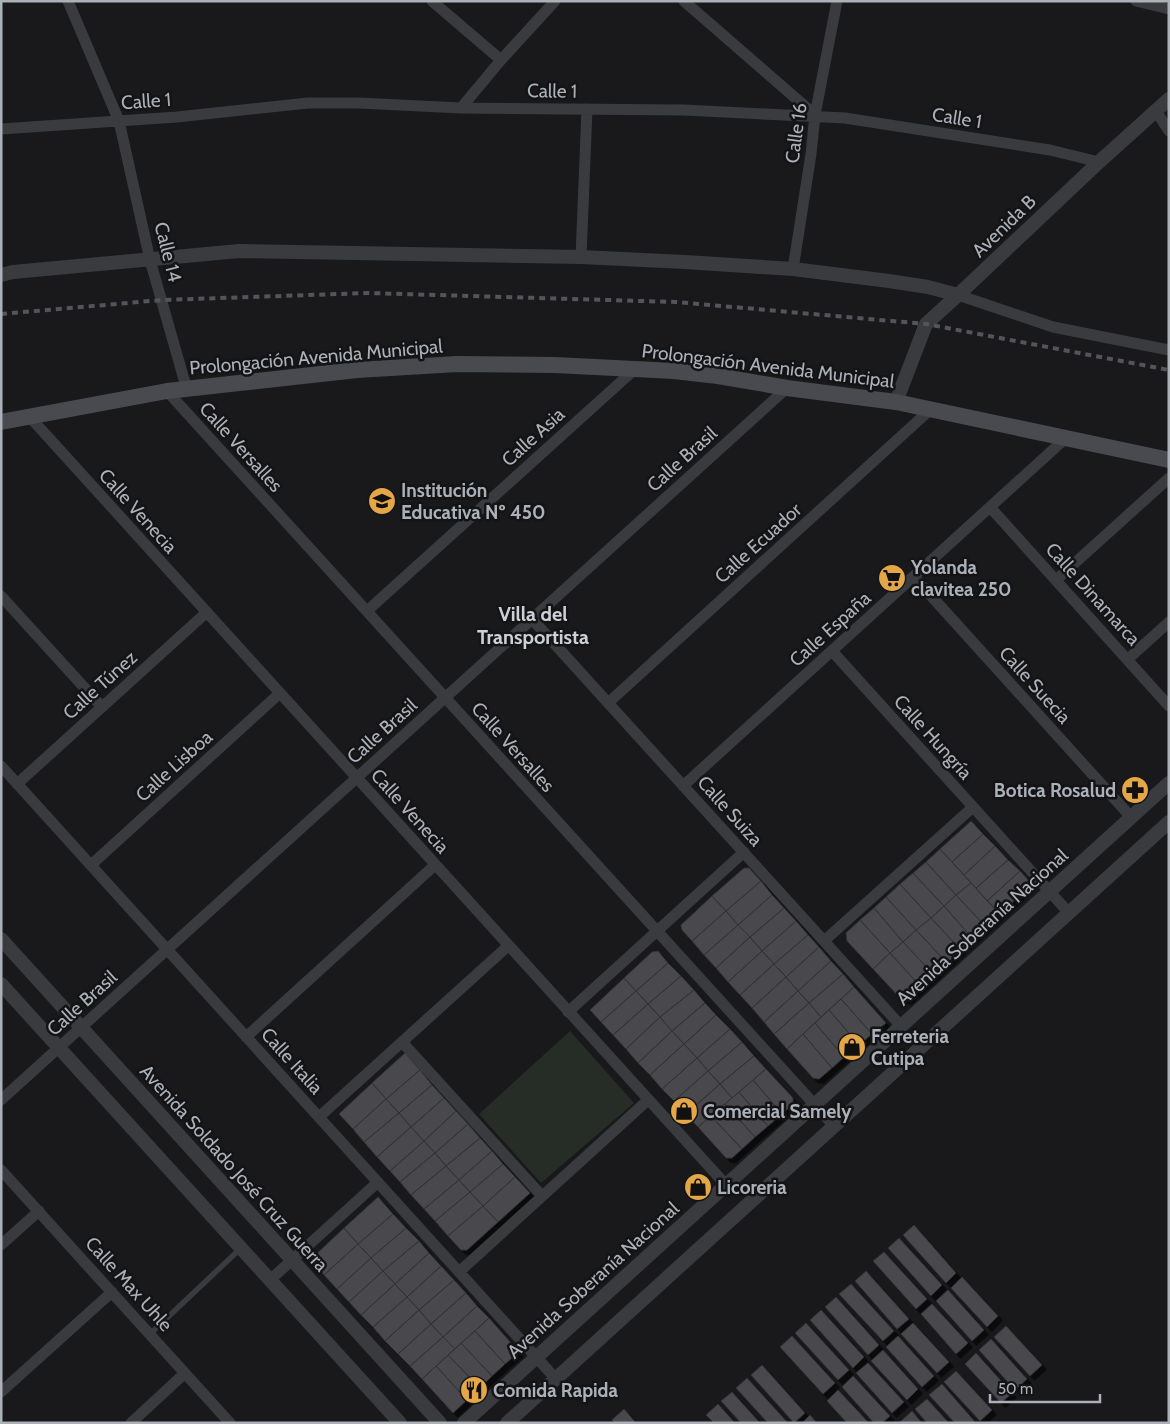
<svg xmlns="http://www.w3.org/2000/svg" width="1170" height="1424" viewBox="0 0 1170 1424" font-family="Cabin,sans-serif">
  <style>
    .green { fill: #252d26 }
    .building { fill: #48494d; stroke: #333336; filter: url(#shadow) }
    .lines { fill: none; stroke-linecap: round; stroke-linejoin: round }
    .service { stroke: #3a3b3f; stroke-width: 5.5 }
    .minor { stroke: #3a3b3f; stroke-width: 11 }
    .tertiary { stroke: #3a3b3f; stroke-width: 14 }
    .secondary { stroke: #484a4f; stroke-width: 16 }
    .rail { stroke: #53555a; stroke-width: 4; stroke-dasharray: 6 5; stroke-linecap: butt }
    .labels { text-anchor: middle; dominant-baseline: central; stroke-width: 5; stroke-linejoin: round; paint-order: stroke }
    .street-label { font-size: 19px; fill: #acb1b9; stroke: #141416 }
    .poi-label { font-size: 19px; font-weight: bold; fill: #acb1b9; stroke: #141416; text-anchor: start }
    .neighbourhood-label { font-size: 20px; font-weight: bold; fill: #cdd0d6; stroke: #141416 }
  </style>
  <defs>
    <filter id="shadow"><feDropShadow dx="4.5" dy="4.5" stdDeviation="0" flood-color="#0009"/></filter>
  </defs>
  <rect width="100%" height="100%" fill="#19191b"/>
  <!-- green -->
  <path class="green" d="M 570,1031 L 634,1103 L 541,1183 L 479,1114 Z"/>
  <!-- building -->
  <path class="building" d="M 971,821 L 983,834 L 952,862 L 940,849 Z
    M 983,834 L 995,846 L 964,875 L 952,862 Z
    M 995,846 L 1008,860 L 976,888 L 964,875 Z
    M 940,849 L 971,883 L 956,895 L 926,862 Z
    M 1008,860 L 1020,871 L 987,901 L 976,888 Z
    M 926,862 L 956,895 L 944,906 L 913,873 Z
    M 744,868 L 749,868 L 761,881 L 726,911 L 712,896 Z
    M 1020,871 L 1030,882 L 1029,887 L 1000,914 L 987,901 Z
    M 913,873 L 944,906 L 931,918 L 900,884 Z
    M 761,881 L 772,895 L 738,925 L 726,911 Z
    M 971,883 L 1000,914 L 986,927 L 956,895 Z
    M 900,884 L 931,918 L 916,930 L 886,897 Z
    M 772,895 L 784,908 L 750,937 L 738,925 Z
    M 956,895 L 986,927 L 973,939 L 944,906 Z
    M 712,896 L 726,911 L 692,941 L 682,930 L 681,925 Z
    M 886,897 L 916,930 L 903,942 L 874,908 Z
    M 944,906 L 973,939 L 961,950 L 931,918 Z
    M 784,908 L 796,921 L 762,951 L 750,937 Z
    M 874,908 L 903,942 L 890,953 L 860,920 Z
    M 726,911 L 738,925 L 704,955 L 692,941 Z
    M 931,918 L 961,950 L 947,963 L 916,930 Z
    M 860,920 L 890,953 L 873,969 L 847,941 L 846,933 Z
    M 796,921 L 808,935 L 774,964 L 762,951 Z
    M 738,925 L 750,937 L 716,968 L 704,955 Z
    M 916,930 L 947,963 L 934,975 L 903,942 Z
    M 808,935 L 819,947 L 786,977 L 774,964 Z
    M 750,937 L 762,951 L 728,982 L 716,968 Z
    M 903,942 L 934,975 L 921,987 L 890,953 Z
    M 819,947 L 831,961 L 798,991 L 786,977 Z
    M 658,951 L 668,963 L 636,991 L 624,978 L 652,952 Z
    M 762,951 L 774,964 L 740,995 L 728,982 Z
    M 890,953 L 921,987 L 907,1000 L 901,999 L 873,969 Z
    M 831,961 L 843,974 L 809,1003 L 798,991 Z
    M 668,963 L 681,976 L 648,1004 L 636,991 Z
    M 774,964 L 786,977 L 752,1008 L 740,995 Z
    M 843,974 L 854,987 L 821,1017 L 809,1003 Z
    M 681,976 L 694,990 L 660,1017 L 648,1004 Z
    M 786,977 L 798,991 L 764,1022 L 752,1008 Z
    M 624,978 L 636,991 L 601,1022 L 590,1010 Z
    M 854,987 L 886,1023 L 872,1034 L 841,999 Z
    M 694,990 L 705,1003 L 672,1031 L 660,1017 Z
    M 636,991 L 648,1004 L 613,1035 L 601,1022 Z
    M 798,991 L 809,1003 L 774,1034 L 764,1022 Z
    M 841,999 L 872,1034 L 859,1045 L 829,1010 Z
    M 705,1003 L 716,1015 L 684,1044 L 672,1031 Z
    M 809,1003 L 821,1017 L 787,1049 L 774,1034 Z
    M 648,1004 L 660,1017 L 626,1049 L 613,1035 Z
    M 829,1010 L 859,1045 L 844,1057 L 815,1023 Z
    M 716,1015 L 730,1029 L 697,1058 L 684,1044 Z
    M 660,1017 L 672,1031 L 638,1063 L 626,1049 Z
    M 815,1023 L 844,1057 L 832,1068 L 803,1034 Z
    M 730,1029 L 742,1042 L 708,1071 L 697,1058 Z
    M 672,1031 L 684,1044 L 650,1075 L 638,1063 Z
    M 803,1034 L 832,1068 L 819,1079 L 813,1078 L 787,1049 Z
    M 742,1042 L 754,1056 L 720,1084 L 708,1071 Z
    M 684,1044 L 697,1058 L 662,1089 L 650,1075 Z
    M 405,1053 L 420,1070 L 386,1099 L 372,1083 Z
    M 754,1056 L 766,1069 L 732,1098 L 720,1084 Z
    M 697,1058 L 708,1071 L 674,1101 L 662,1089 Z
    M 766,1069 L 793,1098 L 793,1104 L 782,1114 L 753,1080 Z
    M 420,1070 L 432,1085 L 399,1113 L 386,1099 Z
    M 708,1071 L 720,1084 L 686,1114 L 674,1101 Z
    M 753,1080 L 782,1114 L 768,1126 L 739,1092 Z
    M 372,1083 L 386,1099 L 353,1129 L 339,1114 Z
    M 720,1084 L 732,1098 L 698,1127 L 686,1114 Z
    M 432,1085 L 444,1098 L 411,1127 L 399,1113 Z
    M 739,1092 L 768,1126 L 755,1137 L 725,1104 Z
    M 444,1098 L 456,1111 L 424,1141 L 411,1127 Z
    M 386,1099 L 399,1113 L 364,1142 L 353,1129 Z
    M 725,1104 L 755,1137 L 742,1149 L 711,1116 Z
    M 456,1111 L 468,1124 L 435,1153 L 424,1141 Z
    M 399,1113 L 411,1127 L 377,1157 L 364,1142 Z
    M 711,1116 L 742,1149 L 732,1158 L 726,1158 L 698,1127 Z
    M 468,1124 L 480,1138 L 446,1166 L 435,1153 Z
    M 411,1127 L 424,1141 L 390,1171 L 377,1157 Z
    M 480,1138 L 492,1151 L 459,1180 L 446,1166 Z
    M 424,1141 L 435,1153 L 400,1182 L 390,1171 Z
    M 492,1151 L 503,1164 L 470,1192 L 459,1180 Z
    M 435,1153 L 446,1166 L 411,1195 L 400,1182 Z
    M 503,1164 L 515,1177 L 483,1206 L 470,1192 Z
    M 446,1166 L 459,1180 L 424,1209 L 411,1195 Z
    M 515,1177 L 530,1193 L 498,1222 L 483,1206 Z
    M 459,1180 L 470,1192 L 435,1221 L 424,1209 Z
    M 470,1192 L 483,1206 L 448,1236 L 435,1221 Z
    M 378,1197 L 393,1214 L 358,1244 L 344,1228 Z
    M 483,1206 L 498,1222 L 467,1250 L 461,1250 L 448,1236 Z
    M 393,1214 L 406,1228 L 371,1258 L 358,1244 Z
    M 914,1225 L 956,1273 L 946,1283 L 903,1235 Z
    M 344,1228 L 358,1244 L 324,1275 L 310,1260 Z
    M 406,1228 L 419,1241 L 383,1271 L 371,1258 Z
    M 899,1238 L 942,1285 L 931,1296 L 888,1248 Z
    M 419,1241 L 429,1253 L 395,1284 L 383,1271 Z
    M 358,1244 L 371,1258 L 337,1289 L 324,1275 Z
    M 884,1252 L 927,1299 L 916,1309 L 873,1261 Z
    M 429,1253 L 441,1266 L 407,1297 L 395,1284 Z
    M 371,1258 L 383,1271 L 349,1302 L 337,1289 Z
    M 441,1266 L 454,1280 L 419,1310 L 407,1297 Z
    M 383,1271 L 395,1284 L 361,1315 L 349,1302 Z
    M 866,1271 L 909,1319 L 897,1329 L 855,1281 Z
    M 962,1277 L 998,1316 L 987,1327 L 951,1288 Z
    M 454,1280 L 466,1293 L 431,1324 L 419,1310 Z
    M 395,1284 L 407,1297 L 373,1327 L 361,1315 Z
    M 851,1284 L 894,1331 L 883,1341 L 839,1294 Z
    M 948,1290 L 984,1330 L 972,1341 L 936,1301 Z
    M 466,1293 L 477,1306 L 443,1337 L 431,1324 Z
    M 407,1297 L 419,1310 L 385,1341 L 373,1327 Z
    M 836,1297 L 879,1345 L 868,1355 L 825,1307 Z
    M 932,1304 L 968,1343 L 956,1354 L 921,1314 Z
    M 477,1306 L 489,1318 L 455,1349 L 443,1337 Z
    M 419,1310 L 431,1324 L 398,1354 L 385,1341 Z
    M 821,1310 L 864,1357 L 853,1368 L 810,1320 Z
    M 489,1318 L 519,1352 L 505,1364 L 475,1331 Z
    M 806,1323 L 849,1370 L 838,1380 L 795,1333 Z
    M 913,1323 L 949,1362 L 937,1373 L 901,1334 Z
    M 431,1324 L 443,1337 L 410,1366 L 398,1354 Z
    M 1006,1326 L 1042,1365 L 1030,1376 L 994,1337 Z
    M 475,1331 L 505,1364 L 492,1376 L 461,1343 Z
    M 792,1336 L 835,1383 L 823,1394 L 780,1347 Z
    M 898,1336 L 934,1376 L 922,1387 L 886,1347 Z
    M 443,1337 L 455,1349 L 422,1379 L 410,1366 Z
    M 991,1339 L 1027,1379 L 1015,1390 L 979,1350 Z
    M 461,1343 L 492,1376 L 480,1388 L 448,1355 Z
    M 883,1350 L 918,1389 L 907,1400 L 871,1361 Z
    M 976,1353 L 1012,1393 L 1001,1403 L 965,1364 Z
    M 448,1355 L 480,1388 L 467,1400 L 436,1366 Z
    M 868,1363 L 904,1402 L 892,1413 L 856,1373 Z
    M 762,1365 L 805,1413 L 794,1423 L 751,1375 Z
    M 436,1366 L 467,1400 L 453,1413 L 422,1379 Z
    M 956,1371 L 992,1410 L 980,1421 L 944,1382 Z
    M 853,1376 L 890,1416 L 882,1423 L 874,1423 L 842,1387 Z
    M 747,1378 L 788,1423 L 768,1423 L 736,1388 Z
    M 942,1384 L 976,1423 L 955,1423 L 929,1395 Z
    M 838,1390 L 869,1423 L 847,1423 L 827,1401 Z
    M 732,1392 L 760,1423 L 741,1423 L 721,1401 Z
    M 927,1399 L 949,1423 L 927,1423 L 915,1409 Z
    M 718,1404 L 735,1423 L 714,1423 L 706,1415 Z
    M 624,1409 L 636,1423 L 615,1423 L 612,1420 Z
    M 912,1411 L 922,1423 L 901,1423 L 900,1422 Z
    M 810,1415 L 817,1423 L 802,1423 Z"/>
  <g class="lines">
    <!-- service -->
    <path class="service" d="M 150,1334 L 241,1248"/>
    <!-- minor -->
    <path class="minor" d="M 68,1 L 119,121 L 150,260 L 187,390
      M 432,1 L 501,60
      M 684,1 L 815,115
      M 1136,1 L 1169,9
      M 461,108 L 501,60 L 555,1
      M 1156,111 L 1169,131
      M 1,129 L 177,117 L 308,103 L 359,103 L 461,108 L 684,110 L 845,118 L 1050,150 L 1099,162
      M 581,257 L 587,109
      M 793,269 L 811,154 L 815,115 L 837,1
      M 958,295 L 1053,327 L 1169,350
      M 167,391 L 834,1126
      M 29,416 L 726,1185
      M 990,507 L 1169,706
      M 914,577 L 1131,817
      M 1056,580 L 1169,478
      M 1,596 L 102,707
      M 367,611 L 634,370
      M 532,619 L 901,1026
      M 832,651 L 1069,913
      M 1128,659 L 1169,622
      M 608,703 L 931,409
      M 1,766 L 556,1379
      M 17,784 L 207,612
      M 683,786 L 1067,437
      M 91,865 L 280,693
      M 824,941 L 973,807
      M 568,1012 L 744,852
      M 246,1037 L 435,865
      M 402,1042 L 542,1196
      M 1,1100 L 787,388
      M 319,1117 L 508,946
      M 1,1170 L 230,1423
      M 1,1245 L 39,1211
      M 459,1272 L 648,1100
      M 270,1280 L 378,1182
      M 1,1392 L 112,1292
      M 131,1423 L 185,1373"/>
    <!-- tertiary -->
    <path class="tertiary" d="M 1,275 L 13,272 L 239,251 L 581,257 L 685,262 L 793,269 L 889,281 L 928,287 L 958,295
      M 896,402 L 926,324 L 958,295 L 1099,162 L 1169,99
      M 1,939 L 440,1423
      M 1,984 L 400,1423
      M 464,1423 L 1169,783
      M 507,1423 L 1169,822"/>
    <!-- secondary -->
    <path class="secondary" d="M 1,422 L 167,391 L 357,370 L 457,364 L 555,365 L 674,371 L 718,376 L 787,388 L 896,402 L 1169,460"/>
    <!-- rail -->
    <path class="rail" d="M 1,314 L 162,300 L 368,293 L 676,302 L 926,324 L 1169,370"/>
  </g>
  <!-- icons -->
  <defs>
    <g id="school-disc" transform="scale(1.4375)"><circle r="9.5" fill="#e4a647" stroke="#141416"/><path d="M0-5L7-2L0 1L-7-2ZM-4 1L0 2.5L4 1V4Q0 6-4 4Z" fill="#111"/></g>
    <g id="supermarket-disc" transform="scale(1.4375)"><circle r="9.5" fill="#e4a647" stroke="#141416"/><path d="M-6-5.5h2.5l.6 2H6L4.5 2H-2.5L-4.4-4H-6ZM-1.5 3.2a1.3 1.3 0 1 0 .1 0ZM3 3.2a1.3 1.3 0 1 0 .1 0Z" fill="#111"/></g>
    <g id="pharmacy-disc" transform="scale(1.4375)"><circle r="9.5" fill="#e4a647" stroke="#141416"/><path d="M-2-6h4v4h4v4h-4v4h-4v-4h-4v-4h4Z" fill="#111"/></g>
    <g id="shop-disc" transform="scale(1.4375)"><circle r="9.5" fill="#e4a647" stroke="#141416"/><path d="M-5-2.5h2.3a2.7 3.5 0 0 1 5.4 0H5L5.5 6h-11ZM-1.5-2.5h3a1.5 2.3 0 0 0-3 0Z" fill="#111"/></g>
    <g id="restaurant-disc" transform="scale(1.4375)"><circle r="9.5" fill="#e4a647" stroke="#141416"/><path d="M-5-6h1v4h1v-4h1v4h1v-4h1v5L-1.5 .5V6h-2V.5L-5-1ZM5-6V6H3V1.5H1.5Q1.5-4 5-6Z" fill="#111"/></g>
  </defs>
  <g fill-rule="evenodd">
    <use href="#school-disc" x="382" y="501"/>
    <use href="#supermarket-disc" x="892" y="578"/>
    <use href="#pharmacy-disc" x="1135" y="790"/>
    <use href="#shop-disc" x="852" y="1047"/>
    <use href="#shop-disc" x="684" y="1111"/>
    <use href="#shop-disc" x="698" y="1187"/>
    <use href="#restaurant-disc" x="474" y="1390"/>
  </g>
  <g class="labels">
    <!-- street labels -->
    <g class="street-label">
      <text transform="translate(552 91) rotate(1)">Calle 1</text>
      <text transform="translate(146 101) rotate(-4)">Calle 1</text>
      <text transform="translate(957 118) rotate(9)">Calle 1</text>
      <text transform="translate(796 133) rotate(-82)">Calle 16</text>
      <text transform="translate(1004 226) rotate(-44)">Avenida B</text>
      <text transform="translate(168 252) rotate(76)">Calle 14</text>
      <text transform="translate(316 357) rotate(-5)">Prolongación Avenida Municipal</text>
      <text transform="translate(768 366) rotate(7)">Prolongación Avenida Municipal</text>
      <text transform="translate(533 437) rotate(-42)">Calle Asia</text>
      <text transform="translate(241 447) rotate(48)">Calle Versalles</text>
      <text transform="translate(682 459) rotate(-42)">Calle Brasil</text>
      <text transform="translate(138 511) rotate(48)">Calle Venecia</text>
      <text transform="translate(758 543) rotate(-42)">Calle Ecuador</text>
      <text transform="translate(1093 594) rotate(48)">Calle Dinamarca</text>
      <text transform="translate(830 629) rotate(-42)">Calle España</text>
      <text transform="translate(100 685) rotate(-42)">Calle Túnez</text>
      <text transform="translate(1035 685) rotate(48)">Calle Suecia</text>
      <text transform="translate(382 731) rotate(-42)">Calle Brasil</text>
      <text transform="translate(933 737) rotate(48)">Calle Hungría</text>
      <text transform="translate(513 747) rotate(48)">Calle Versalles</text>
      <text transform="translate(174 766) rotate(-42)">Calle Lisboa</text>
      <text transform="translate(410 811) rotate(48)">Calle Venecia</text>
      <text transform="translate(730 811) rotate(48)">Calle Suiza</text>
      <text transform="translate(982 927) rotate(-42)">Avenida Soberanía Nacional</text>
      <text transform="translate(82 1003) rotate(-42)">Calle Brasil</text>
      <text transform="translate(292 1061) rotate(48)">Calle Italia</text>
      <text transform="translate(234 1168) rotate(48)">Avenida Soldado José Cruz Guerra</text>
      <text transform="translate(593 1280) rotate(-42)">Avenida Soberanía Nacional</text>
      <text transform="translate(129 1284) rotate(48)">Calle Max Uhle</text>
    </g>
    <!-- poi labels -->
    <g class="poi-label">
      <text x="401" y="490">Institución<tspan x="401" dy="22">Educativa Nº 450</tspan></text>
      <text x="911" y="567">Yolanda<tspan x="911" dy="22">clavitea 250</tspan></text>
      <text x="1116" y="790" text-anchor="end">Botica Rosalud</text>
      <text x="871" y="1036">Ferreteria<tspan x="871" dy="22">Cutipa</tspan></text>
      <text x="703" y="1111">Comercial Samely</text>
      <text x="717" y="1187">Licoreria</text>
      <text x="493" y="1390">Comida Rapida</text>
    </g>
    <!-- neighbourhood labels -->
    <g class="neighbourhood-label">
      <text x="533" y="614">Villa del<tspan x="533" dy="23">Transportista</tspan></text>
    </g>
  </g>
  <!-- border -->
  <rect width="1170" height="1424" fill="none" stroke="#acb1b9" stroke-width="5"/>
  <!-- scale -->
  <path d="M990 1394v8h110v-8" fill="none" stroke="#acb1b9" stroke-width="2.5"/>
  <text x="998" y="1394" font-size="15" fill="#acb1b9" stroke="#141416" stroke-width="4" paint-order="stroke">50 m</text>
</svg>
